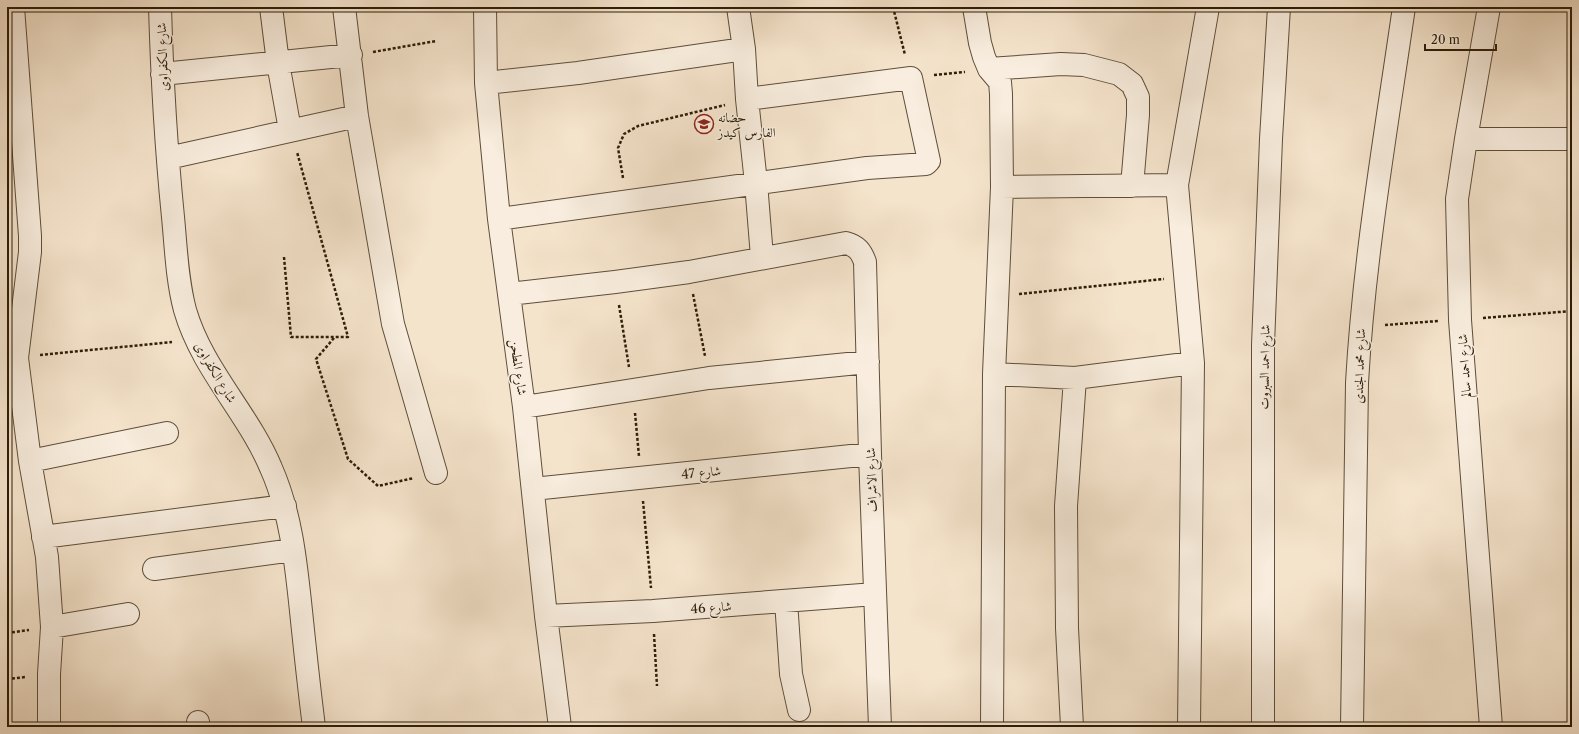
<svg xmlns="http://www.w3.org/2000/svg" width="1579" height="734" viewBox="0 0 1579 734" font-family="'Libre Caslon Text',Amiri,serif">
  <style>
    .lines { fill: none; stroke-linecap: round; stroke-linejoin: round }
    .minor-casing { stroke: #5e4e3a; stroke-width: 24 }
    .path { stroke: #2b1c09; stroke-width: 2.5; stroke-dasharray: 3 2; stroke-linecap: butt }
    .minor { stroke: #f8edde; stroke-width: 22 }
    .labels { text-anchor: middle; dominant-baseline: central; stroke-width: 3; stroke-linejoin: round; paint-order: stroke }
    .street-label { font-size: 13px; fill: #2b1c09; stroke: #f8edde }
    .poi-label { font-size: 13px; fill: #2b1c09; stroke: #f8edde; text-anchor: start }
  </style>
  <rect width="100%" height="100%" fill="#f5e4cc"/>
  <filter id="stains"><feTurbulence type="fractalNoise" baseFrequency=".005" numOctaves="4"/><feColorMatrix values="0 0 0 0 .2 0 0 0 0 .09 0 0 0 0 .02 0 0 0 .5 -.17"/></filter>
  <radialGradient id="worn" r=".72"><stop offset=".6" stop-color="#630" stop-opacity="0"/><stop offset="1" stop-color="#630" stop-opacity=".3"/></radialGradient>
  <g class="lines">
    <!-- minor casing -->
    <g class="minor-casing">
      <path id="minor" d="M 13,7 L 30,236 L 30,252 L 17,358 L 30,461 L 47,557 L 52,627 L 49,674 L 49,727
        M 160,7 C 162,77 166,147 173,217 C 176,248 177,280 185,310 C 202,369 248,413 271,468 C 291,513 296,563 301,611 C 305,650 309,688 314,727
        M 271,7 L 278,63 L 290,130
        M 344,7 L 357,116 L 393,324 L 436,473
        M 485,7 L 486,83 L 499,219 L 524,407 L 546,616 L 560,727
        M 738,7 L 744,49 L 747,99 L 756,183 L 762,257
        M 974,7 L 980,43 L 984,57 L 989,69 L 1000,82 L 1001,94 L 1002,187 L 994,374 L 992,727
        M 1489,7 L 1466,139 L 1457,199 L 1460,320 L 1491,727
        M 989,69 L 1061,64 L 1084,65 L 1119,74 L 1132,84 L 1138,97 L 1138,115 L 1132,186
        M 162,74 L 351,55
        M 486,83 L 578,73 L 744,49
        M 1466,139 L 1572,139
        M 168,158 L 357,116
        M 1002,187 L 1177,185
        M 499,219 L 867,168 L 926,164 L 929,161 L 911,78 L 747,99
        M 509,294 L 615,282 L 689,272 L 846,243 C 857,246 861,251 865,262 L 870,454 L 880,727
        M 994,374 L 1075,378 L 1193,363
        M 524,407 L 709,378 L 868,362
        M 30,461 L 167,433
        M 533,489 L 870,454
        M 43,537 L 285,506
        M 154,569 L 293,550
        M 786,601 L 791,674 L 799,710
        M 546,616 L 653,611 L 875,594
        M 52,627 L 128,614
        M 198,722 L 199,727
        M 1072,727 L 1067,628 L 1066,506 L 1075,378
        M 1189,727 L 1193,363 L 1177,185 L 1208,7
        M 1263,727 L 1263,345 L 1271,139 L 1279,7
        M 1352,727 L 1357,383 C 1364,257 1386,132 1404,7"/>
    </g>
    <!-- path -->
    <path class="path" d="M 893,7 L 905,55
      M 373,52 L 436,41
      M 934,75 L 965,72
      M 623,178 L 618,148 L 624,134 L 638,126 L 725,105
      M 284,257 L 291,337 L 348,337 L 297,152
      M 693,294 L 705,356
      M 1019,294 L 1164,279
      M 619,305 L 629,367
      M 1483,318 L 1572,311
      M 1385,325 L 1438,321
      M 334,338 L 316,359 L 348,459 L 378,486 L 414,478
      M 40,355 L 172,342
      M 635,413 L 639,456
      M 643,501 L 651,588
      M 7,633 L 29,630
      M 654,634 L 657,686
      M 7,679 L 26,677"/>
    <!-- minor -->
    <use href="#minor" class="minor"/>
  </g>
  <!-- icons -->
  <defs>
    <g id="school-ring" transform="scale(1)"><circle r="9.5" fill="#f8edde" stroke="#8f2418" stroke-width="1.5"/><path d="M0-5L7-2L0 1L-7-2ZM-4 1L0 2.5L4 1V4Q0 6-4 4Z" fill="#8f2418"/></g>
  </defs>
  <g fill-rule="evenodd">
    <use href="#school-ring" x="704" y="124"/>
  </g>
  <g class="labels">
    <!-- street labels -->
    <g class="street-label">
      <text transform="translate(162 57) rotate(-92)">شارع الكفراوى</text>
      <text transform="translate(1359 366) rotate(-88)">شارع محمد الجندى</text>
      <text transform="translate(1464 366) rotate(-94)">شارع احمد سالم</text>
      <text transform="translate(519 367) rotate(82)">شارع المطحن</text>
      <text transform="translate(1264 367) rotate(-89)">شارع احمد السبروت</text>
      <text transform="translate(216 372) rotate(59)">شارع الكفراوى</text>
      <text transform="translate(701 472) rotate(-6)">شارع 47</text>
      <text transform="translate(871 480) rotate(-92)">شارع الاشراف</text>
      <text transform="translate(711 607) rotate(-4)">شارع 46</text>
    </g>
    <!-- poi labels -->
    <g class="poi-label">
      <text x="718" y="117">حضانه<tspan x="718" dy="15">الفارس كيدز</tspan></text>
    </g>
  </g>
  <!-- margin -->
  <rect width="1579" height="734" fill="none" stroke="#f5e4cc" stroke-width="24"/>
  <rect x="8" y="8" width="1563" height="718" fill="none" stroke="#2b1c09" stroke-width="2"/>
  <rect x="12" y="12" width="1555" height="710" fill="none" stroke="#2b1c09"/>
  <!-- scale -->
  <path d="M1425 44v6h71v-6" fill="none" stroke="#2b1c09" stroke-width="2"/>
  <text x="1431" y="44" font-size="12" fill="#2b1c09" stroke="#f8edde" stroke-width="3" paint-order="stroke">20 m</text>
  <rect width="100%" height="100%" filter="url(#stains)"/>
  <rect width="100%" height="100%" fill="url(#worn)"/>
</svg>
